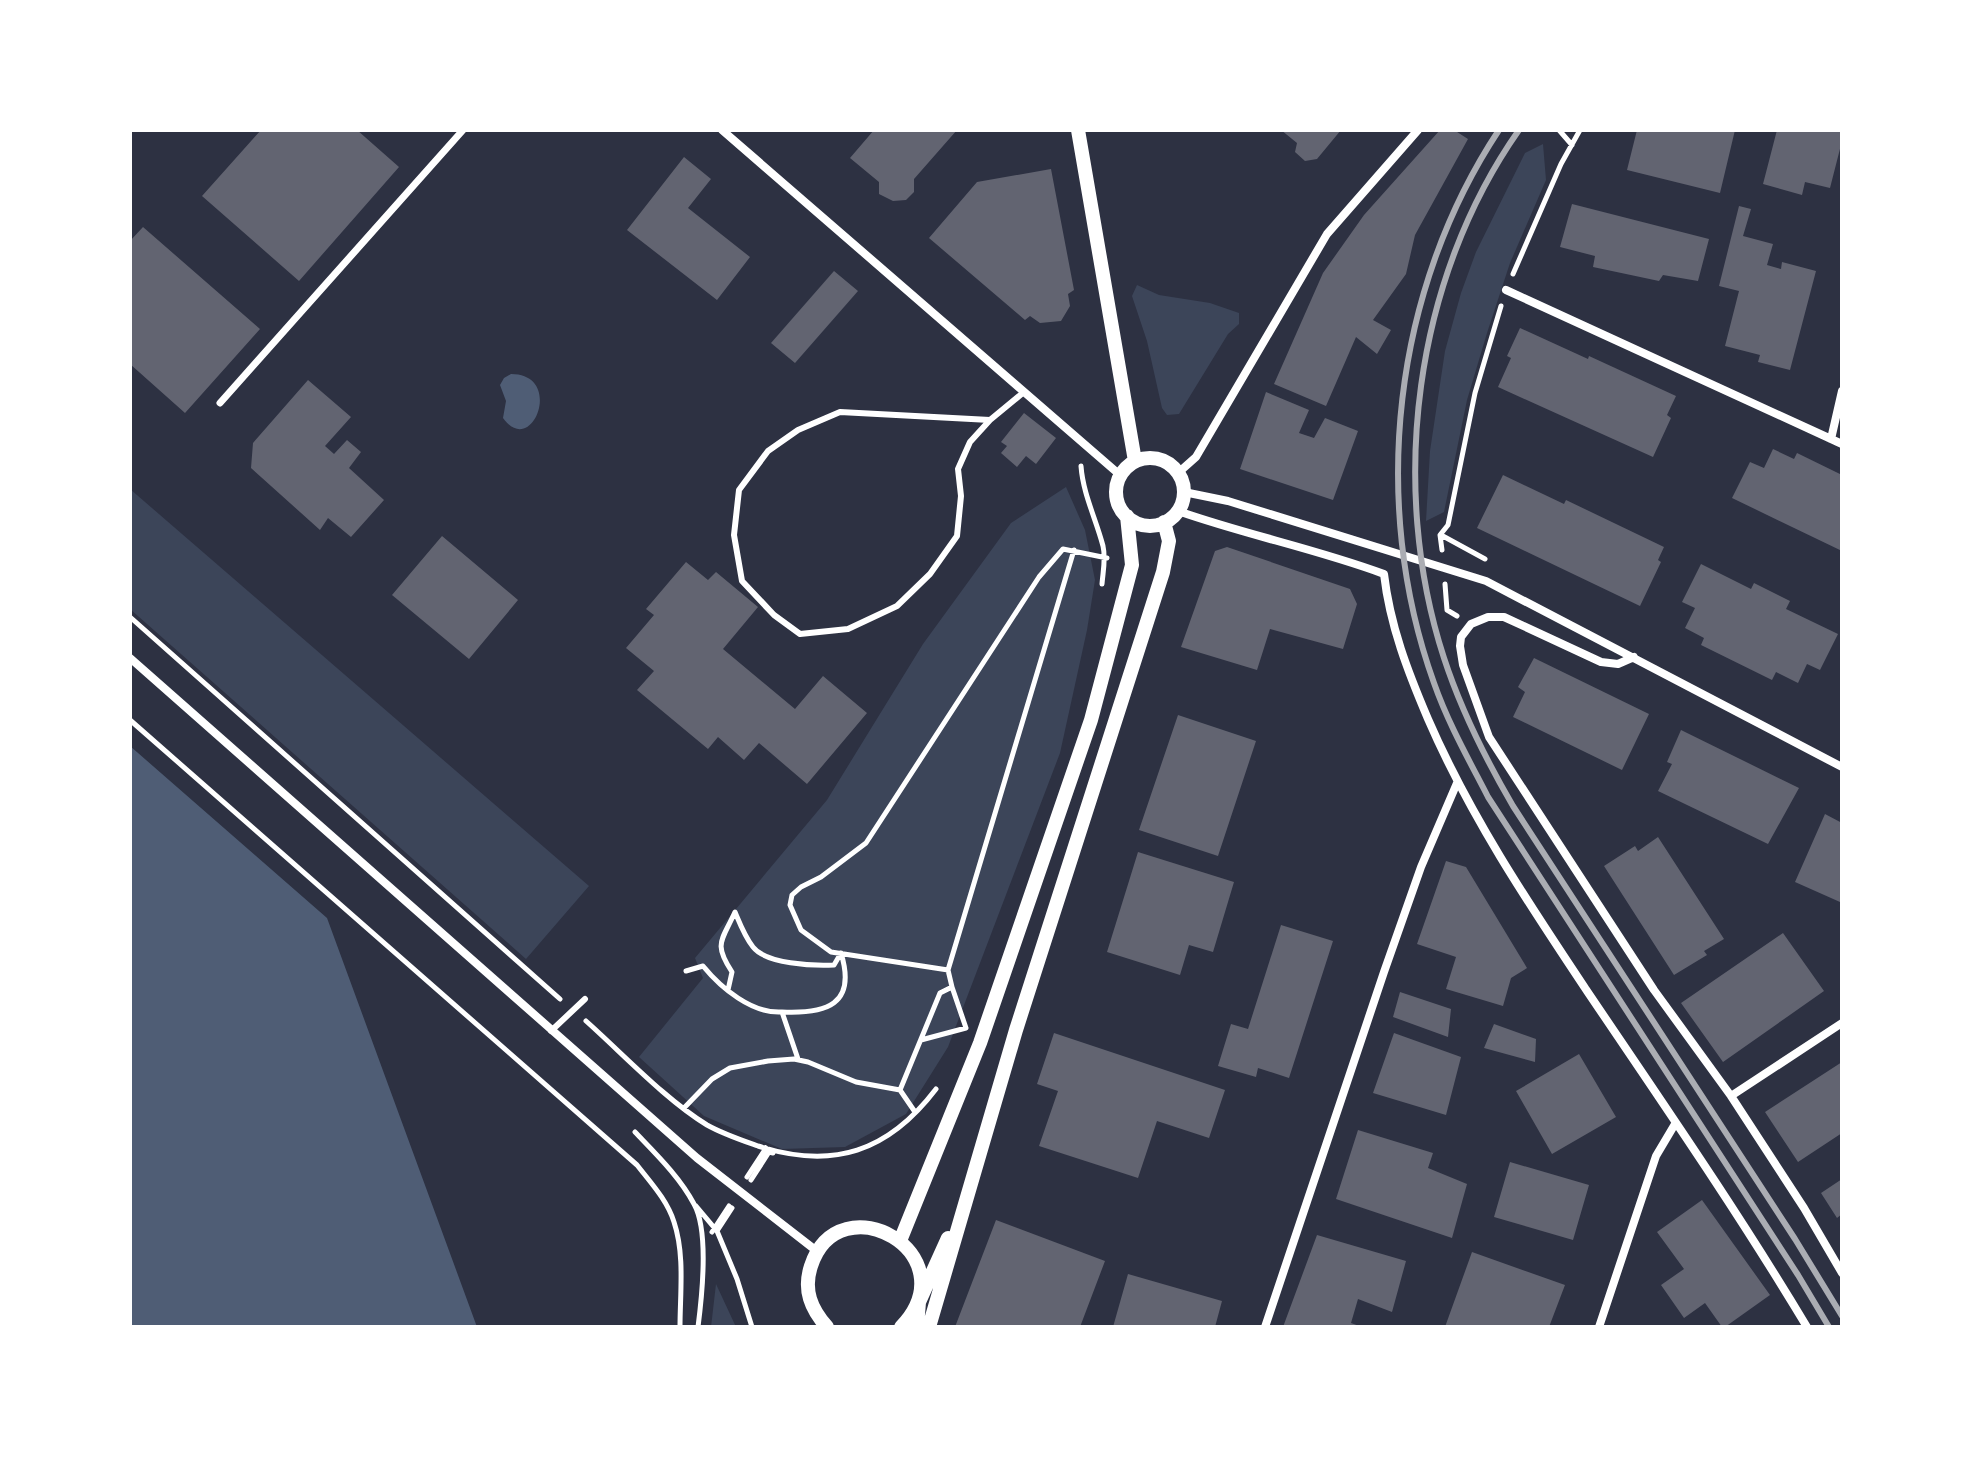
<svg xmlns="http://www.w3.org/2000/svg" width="1972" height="1457" viewBox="0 0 1972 1457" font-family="Inter,sans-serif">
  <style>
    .green { fill: #3c4559 }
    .water { fill: #4f5d75 }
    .building { fill: #626471 }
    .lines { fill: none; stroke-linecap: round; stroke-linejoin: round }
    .path { stroke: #fff; stroke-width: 5 }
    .service { stroke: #fff; stroke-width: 6 }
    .pedestrian { stroke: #fff; stroke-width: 7 }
    .minor { stroke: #fff; stroke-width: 8 }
    .tertiary { stroke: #fff; stroke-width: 14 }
    .rail { stroke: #abadb3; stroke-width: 6 }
  </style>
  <rect width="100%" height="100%" fill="#2d3142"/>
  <!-- green -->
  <path class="green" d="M 1543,144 L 1546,180 L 1510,263 L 1487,333 L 1467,400 L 1444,512 L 1426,521 L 1430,451 L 1445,351 L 1461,293 L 1476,252 L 1525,153 Z
    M 1137,285 L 1159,295 L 1210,303 L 1239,313 L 1239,324 L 1228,334 L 1179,414 L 1167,415 L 1162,408 L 1147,341 L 1132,296 Z
    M 1066,487 L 1085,530 L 1095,580 L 1087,630 L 1060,753 L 948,1047 L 906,1114 L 845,1147 L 782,1149 L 704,1116 L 639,1057 L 703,978 L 695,958 L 827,800 L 923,644 L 1011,523 Z
    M 130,489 L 589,886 L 526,959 L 130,609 Z
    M 716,1284 L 736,1327 L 711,1327 Z"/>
  <!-- water -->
  <path class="water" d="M 511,374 C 565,374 532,459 503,418 L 506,401 L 500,385 L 504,378 Z
    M 130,746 L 327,918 L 477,1327 L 130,1327 Z"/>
  <!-- building -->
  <path class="building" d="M 261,130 L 357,130 L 399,167 L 299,281 L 202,196 Z
    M 874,130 L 957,130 L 914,179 L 914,192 L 906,200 L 893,201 L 879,194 L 879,182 L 850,158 Z
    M 1281,130 L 1341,130 L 1317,159 L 1305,161 L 1295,152 L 1297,143 Z
    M 1440,130 L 1454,130 L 1468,139 L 1415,235 L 1406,274 L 1373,320 L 1391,330 L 1377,354 L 1356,337 L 1326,406 L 1274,384 L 1323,273 L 1364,215 Z
    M 1637,130 L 1735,130 L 1720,193 L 1627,170 Z
    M 1777,130 L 1842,130 L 1842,141 L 1830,188 L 1805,182 L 1802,195 L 1763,184 Z
    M 684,157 L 711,179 L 688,208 L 750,257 L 717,300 L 627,230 Z
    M 1051,169 L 1074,290 L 1068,294 L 1070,306 L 1061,321 L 1040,323 L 1030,316 L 1025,320 L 929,238 L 977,182 Z
    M 1572,204 L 1709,239 L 1698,281 L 1663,275 L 1659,281 L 1593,267 L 1595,256 L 1560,247 Z
    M 1739,206 L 1751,209 L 1743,236 L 1773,244 L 1767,265 L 1781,269 L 1782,262 L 1816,271 L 1790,370 L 1758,362 L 1760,355 L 1725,346 L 1739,291 L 1719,286 Z
    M 143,227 L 260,329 L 185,413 L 130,364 L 130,241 Z
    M 834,271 L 858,291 L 795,363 L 771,343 Z
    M 1520,328 L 1588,359 L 1589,356 L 1676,396 L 1667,415 L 1671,418 L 1653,457 L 1498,387 L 1511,358 L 1507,356 Z
    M 308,380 L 351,417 L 325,446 L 334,454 L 347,440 L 361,452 L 349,468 L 384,500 L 351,537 L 328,518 L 320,530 L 251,468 L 253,443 Z
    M 1266,392 L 1309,410 L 1299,433 L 1314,438 L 1325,418 L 1358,431 L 1333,500 L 1240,469 Z
    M 1024,413 L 1056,438 L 1036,464 L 1026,456 L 1017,467 L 1001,453 L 1007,446 L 1001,442 Z
    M 1773,449 L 1794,459 L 1797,453 L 1842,475 L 1842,551 L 1732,498 L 1750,462 L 1764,468 Z
    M 1503,475 L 1564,504 L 1566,500 L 1664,547 L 1658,560 L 1661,562 L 1640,606 L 1477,528 Z
    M 442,536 L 518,600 L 469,659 L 392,595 Z
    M 1227,547 L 1350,589 L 1357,604 L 1343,649 L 1270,629 L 1257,670 L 1181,647 L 1215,551 Z
    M 686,562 L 708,580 L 716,572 L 758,607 L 723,649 L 795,709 L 823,676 L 867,713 L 807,784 L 759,743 L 744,760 L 718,737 L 708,749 L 637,690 L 654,671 L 626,648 L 654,615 L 646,609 Z
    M 1701,564 L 1751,589 L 1754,583 L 1790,601 L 1786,609 L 1838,634 L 1820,670 L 1807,664 L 1798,683 L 1776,672 L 1772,680 L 1701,645 L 1704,638 L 1685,628 L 1695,608 L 1682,602 Z
    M 1534,658 L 1649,714 L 1622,770 L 1513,717 L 1525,692 L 1518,687 Z
    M 1178,715 L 1256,741 L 1218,856 L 1139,830 Z
    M 1681,730 L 1799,788 L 1768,844 L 1658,791 L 1672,764 L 1667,762 Z
    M 1825,814 L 1842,823 L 1840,902 L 1795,882 Z
    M 1658,837 L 1724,939 L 1704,951 L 1707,955 L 1674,975 L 1604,866 L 1635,846 L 1638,851 Z
    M 1138,852 L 1234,882 L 1213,952 L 1189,945 L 1180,975 L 1107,952 Z
    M 1446,861 L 1466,867 L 1527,968 L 1511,978 L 1503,1006 L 1446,989 L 1456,957 L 1417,944 Z
    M 1281,925 L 1333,941 L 1289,1078 L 1258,1068 L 1256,1077 L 1218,1066 L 1231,1024 L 1248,1029 Z
    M 1783,933 L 1824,991 L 1723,1062 L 1681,1003 Z
    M 1400,992 L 1451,1009 L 1448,1037 L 1393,1017 Z
    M 1494,1024 L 1536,1039 L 1535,1062 L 1484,1048 Z
    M 1054,1033 L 1225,1090 L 1209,1138 L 1157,1121 L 1138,1178 L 1039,1146 L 1058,1091 L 1037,1084 Z
    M 1394,1033 L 1461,1057 L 1446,1115 L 1373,1093 Z
    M 1579,1054 L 1616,1117 L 1552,1154 L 1516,1091 Z
    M 1842,1062 L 1842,1133 L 1798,1162 L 1765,1112 Z
    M 1358,1130 L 1433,1153 L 1428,1168 L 1467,1184 L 1452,1238 L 1336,1199 Z
    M 1510,1162 L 1589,1185 L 1573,1240 L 1494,1217 Z
    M 1842,1179 L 1842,1214 L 1837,1218 L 1821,1193 Z
    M 1702,1200 L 1770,1295 L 1725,1327 L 1722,1327 L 1705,1303 L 1684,1318 L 1661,1285 L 1684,1269 L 1657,1232 Z
    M 996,1220 L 1105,1261 L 1080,1327 L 955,1327 Z
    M 1317,1235 L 1406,1261 L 1392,1312 L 1358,1299 L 1351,1323 L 1362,1327 L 1283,1327 Z
    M 1472,1252 L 1565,1285 L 1549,1327 L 1445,1327 Z
    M 1128,1274 L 1222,1301 L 1215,1327 L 1113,1327 Z"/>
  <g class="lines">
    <!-- path -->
    <path class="path" d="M 1559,130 L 1572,145
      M 1513,274 L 1561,164 L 1580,130
      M 1081,466 C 1083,494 1096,519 1103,546 C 1106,559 1103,571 1102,584
      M 1441,535 L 1485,559
      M 1442,550 L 1440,535 L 1448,525 L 1475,393 L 1501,306
      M 1445,584 L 1447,610 L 1457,616
      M 130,617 L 560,999
      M 130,720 L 637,1165 C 651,1183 667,1200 674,1222 C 685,1255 680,1293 680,1327
      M 948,970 L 831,952 L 801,930 L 790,905 L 792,895 L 801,887 L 821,877 L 866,843 L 1039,577 L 1063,549 L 1107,558
      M 686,971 L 703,966 C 721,988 752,1014 782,1012 L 798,1059
      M 728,990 L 732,972 C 713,943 722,941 735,912 C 740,924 745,937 753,947 C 766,964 813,966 834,965 L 841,953 C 857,1005 826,1014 782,1012
      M 586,1021 C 623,1054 666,1100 707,1125 C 723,1134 741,1140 758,1146 C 833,1170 888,1152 936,1089
      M 921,1040 L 966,1028 L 952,987
      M 684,1108 L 712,1079 L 730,1068 L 768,1061 L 794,1059 L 808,1062 L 856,1082 L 900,1090
      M 915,1112 L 900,1090 L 940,993 L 952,987 L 948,970 L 1074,550
      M 635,1132 C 655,1153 680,1177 694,1204 C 709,1231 702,1296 698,1327
      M 747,1177 L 766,1148
      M 751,1180 L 769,1152 L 773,1153
      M 696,1206 L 717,1231 L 737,1279 L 752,1327
      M 717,1231 L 732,1208
      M 712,1232 L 729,1206"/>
    <!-- service -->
    <path class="service" d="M 990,420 L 970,442 L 958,469 L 961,496 L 957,536 L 930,574 L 897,606 L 848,629 L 800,634 L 774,615 L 742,581 L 734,535 L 739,490 L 768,451 L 798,430 L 840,412 L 990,420 L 1024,392
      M 551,1031 L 585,999"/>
    <!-- pedestrian -->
    <path class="pedestrian" d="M 220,403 L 463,130"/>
    <!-- minor -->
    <path class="minor" d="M 722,130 L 1120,475
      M 1506,290 L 1842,444
      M 1831,439 L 1842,391
      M 1178,473 L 1196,457 L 1327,234 L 1418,130
      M 1184,492 L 1228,501 L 1486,581 L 1842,767
      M 1178,511 C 1246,535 1317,549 1384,574 C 1390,626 1408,672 1428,719 C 1470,816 1529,904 1587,991 C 1662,1102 1738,1212 1807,1327
      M 1634,657 L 1618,664 L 1601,662 L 1504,617 L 1488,617 L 1471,624 L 1461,637 L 1460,646 L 1463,665 L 1489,737 L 1654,990 L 1731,1096 L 1804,1208 L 1842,1273
      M 130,658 L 697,1158 L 818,1252
      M 1731,1096 L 1842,1023
      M 1265,1327 L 1384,972 L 1421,867 L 1457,783
      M 1599,1327 L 1656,1156 L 1675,1124"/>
    <!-- tertiary -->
    <path class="tertiary" d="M 1078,130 L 1135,461
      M1116 492a34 34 0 1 1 68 0a34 34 0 1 1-68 0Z
      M 900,1241 L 980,1043 L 1091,720 L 1132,565 L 1127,516
      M 827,1327 C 811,1309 803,1290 811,1266 C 839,1180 971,1254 901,1327
      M 917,1327 L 919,1302 L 948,1238
      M 929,1327 L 1016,1030 L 1163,572 L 1169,541 L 1164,522"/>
    <!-- rail -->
    <path class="rail" d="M 1499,130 C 1393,290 1369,502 1434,683 C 1448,723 1469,760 1488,797 L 1798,1275 L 1829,1327
      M 1519,130 C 1414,279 1388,486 1444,658 C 1461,710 1485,758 1513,806 L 1795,1239 L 1842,1316"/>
  </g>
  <!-- border -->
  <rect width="1972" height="1457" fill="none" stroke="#ffffff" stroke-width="264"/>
</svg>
